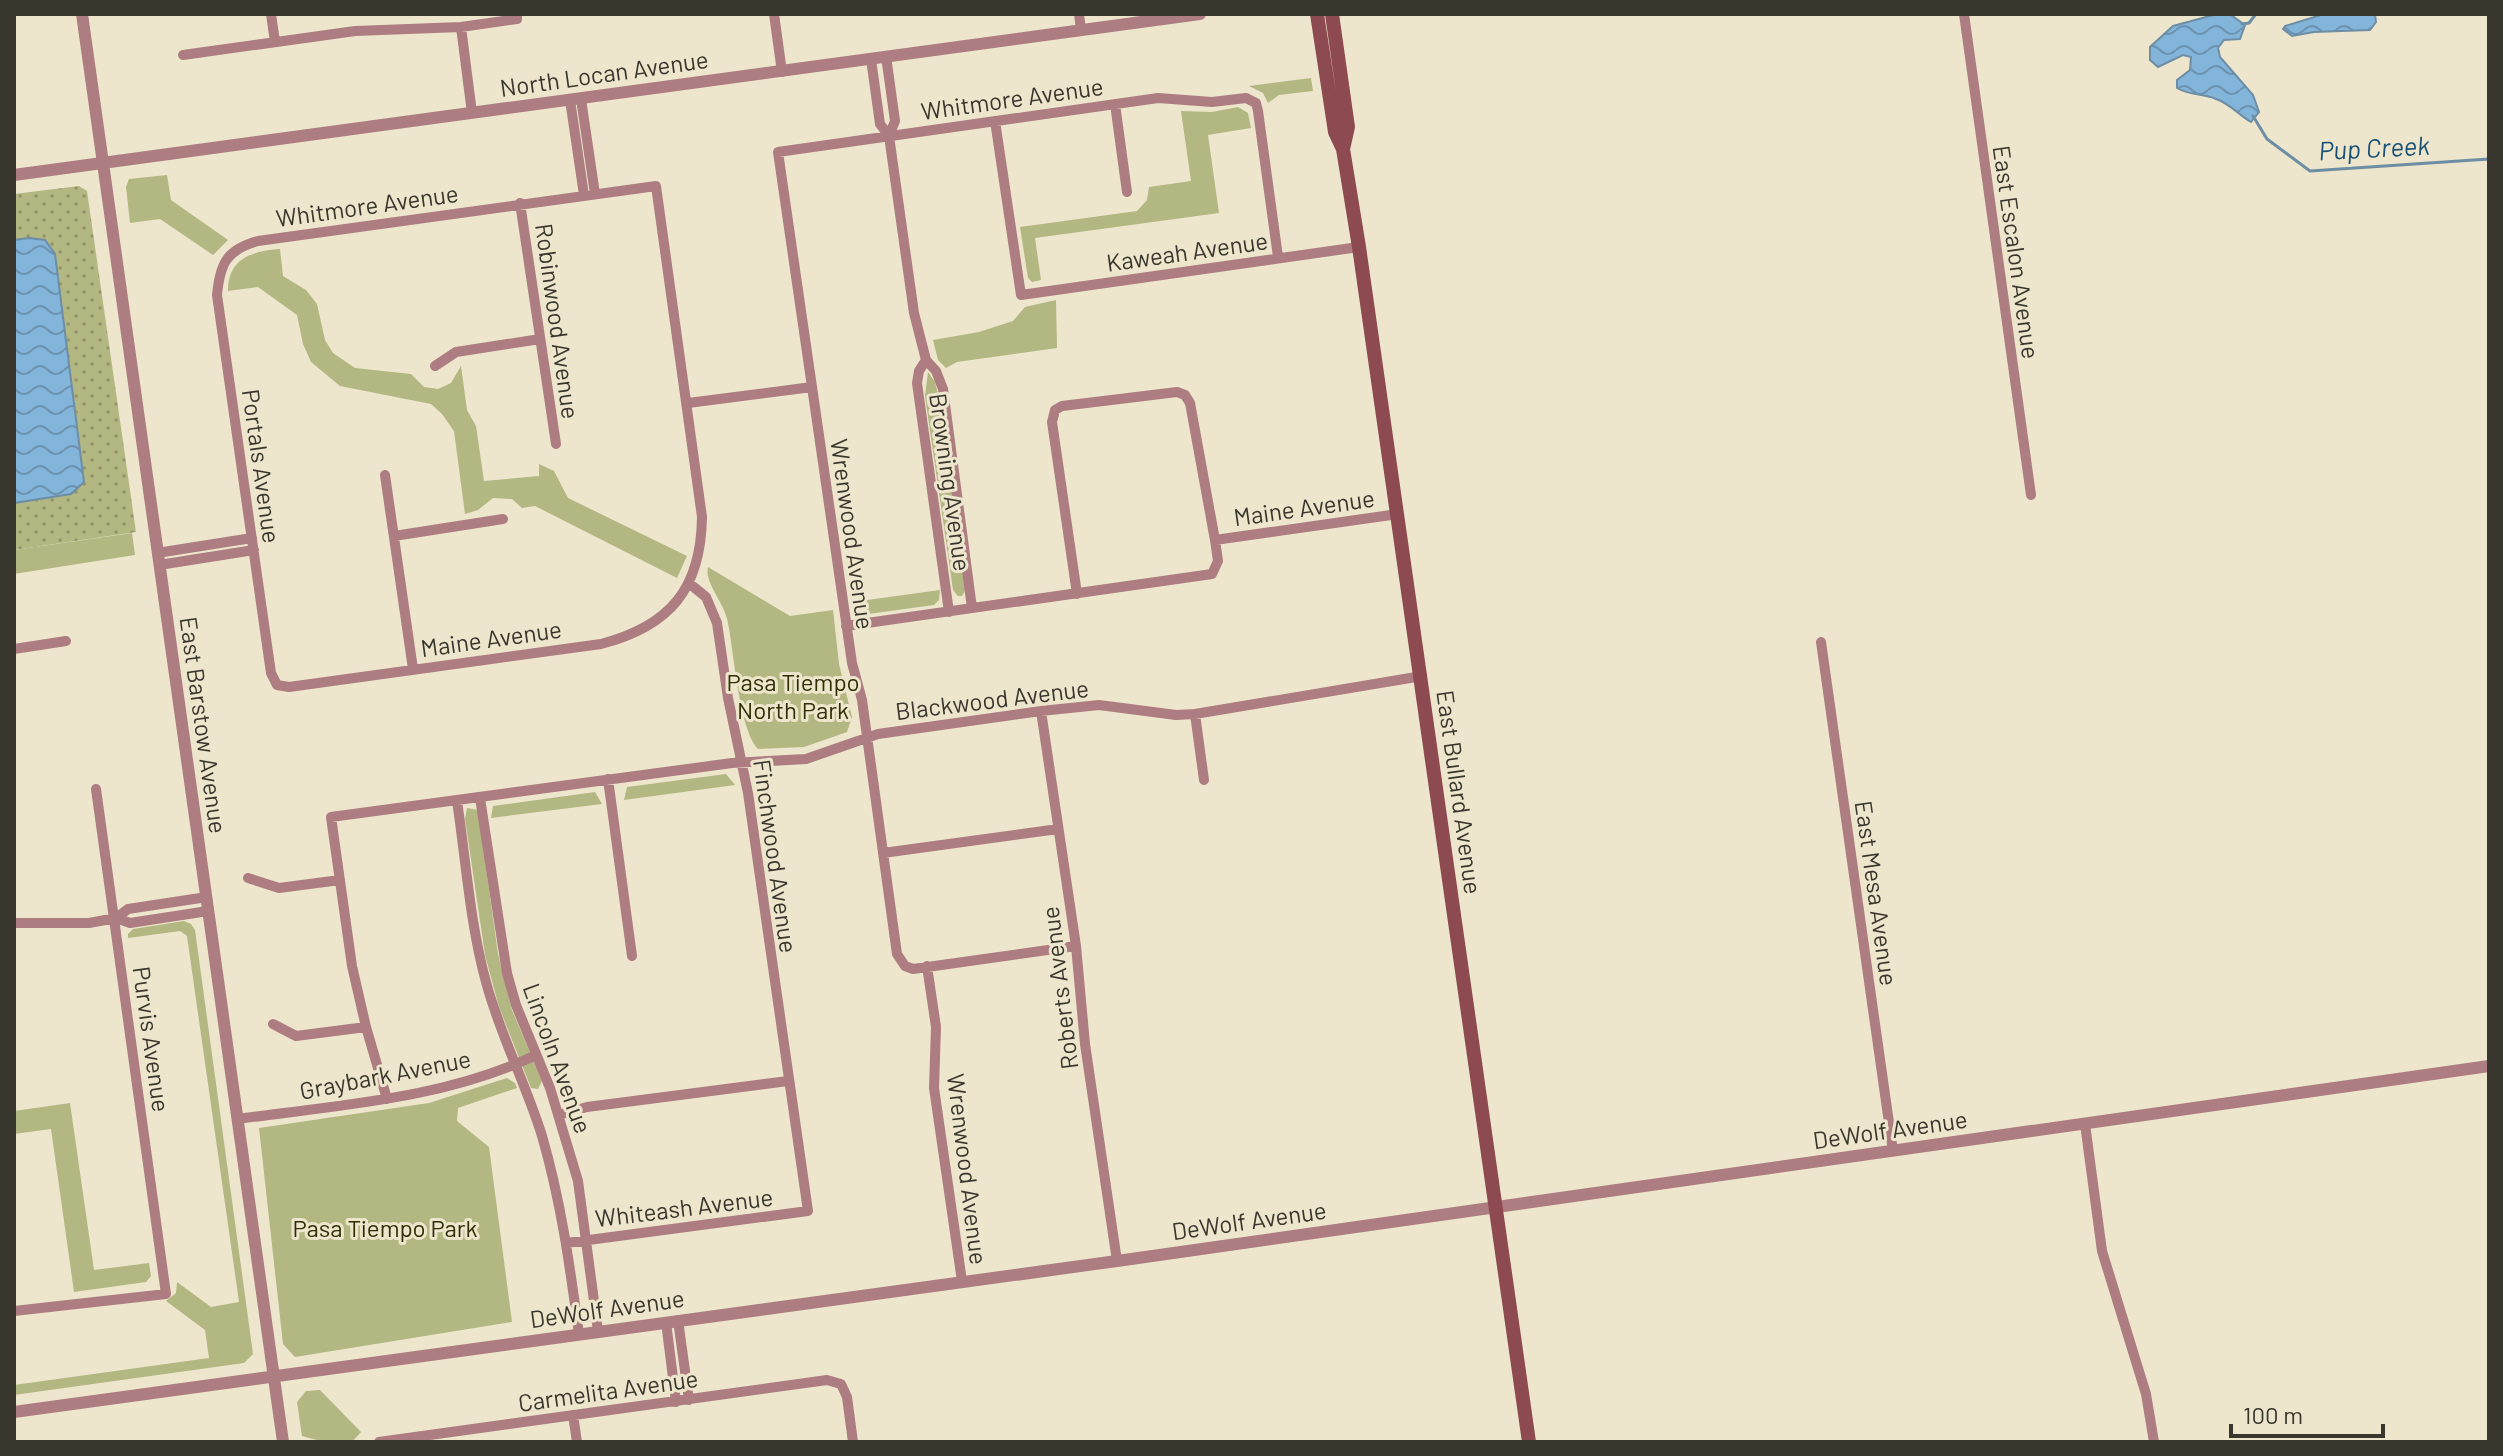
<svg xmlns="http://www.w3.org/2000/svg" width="2503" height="1456" viewBox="0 0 2503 1456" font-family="Barlow,sans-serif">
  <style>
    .grass { fill: url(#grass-dots) }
    .green { fill: #b3b782 }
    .water { fill: url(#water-waves); stroke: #6d8ea5; stroke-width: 2 }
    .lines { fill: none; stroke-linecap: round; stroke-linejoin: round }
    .stream { stroke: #6d8ea5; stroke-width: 3 }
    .minor { stroke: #ae7d81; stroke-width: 10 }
    .tertiary { stroke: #ae7d81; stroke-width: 12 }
    .secondary { stroke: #8e4a51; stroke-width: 14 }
    .labels { text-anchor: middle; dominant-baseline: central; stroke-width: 6; stroke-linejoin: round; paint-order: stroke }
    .street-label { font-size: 24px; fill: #39362d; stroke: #ede6cd }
    .park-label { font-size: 24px; fill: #2e3003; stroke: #ede6cd }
    .water-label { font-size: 26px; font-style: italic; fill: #195176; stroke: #ede6cd }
  </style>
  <defs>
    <pattern id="grass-dots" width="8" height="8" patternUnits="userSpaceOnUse" patternTransform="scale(2)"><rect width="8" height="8" fill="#b3b782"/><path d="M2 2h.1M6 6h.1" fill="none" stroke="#93966b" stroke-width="1.8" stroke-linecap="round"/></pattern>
    <pattern id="water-waves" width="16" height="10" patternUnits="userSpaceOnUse" patternTransform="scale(2)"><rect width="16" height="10" fill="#83b4d9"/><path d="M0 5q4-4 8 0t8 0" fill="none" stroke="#6c93b0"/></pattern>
  </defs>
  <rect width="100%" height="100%" fill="#ede6cd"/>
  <!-- grass -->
  <path class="grass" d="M 79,186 L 87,191 L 136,532 L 14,550 L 14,194 Z"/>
  <!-- green -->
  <path class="green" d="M 1311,78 L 1313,91 L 1279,95 L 1268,103 L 1263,93 L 1249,86 Z
    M 1238,107 L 1248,113 L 1251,128 L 1208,135 L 1219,213 L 1035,238 L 1041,280 L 1032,282 L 1028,278 L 1020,227 L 1137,211 L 1147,200 L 1149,187 L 1191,181 L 1181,111 L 1212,112 Z
    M 167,175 L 171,200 L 228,240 L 213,255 L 160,219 L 130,223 L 126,187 L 129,179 Z
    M 280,249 L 283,276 L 306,290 L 317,304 L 325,340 L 333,353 L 355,368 L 411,374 L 424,387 L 438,389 L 451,383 L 461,366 L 467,410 L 476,426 L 484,481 L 539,476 L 539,464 L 554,471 L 568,498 L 687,556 L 677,578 L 535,506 L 522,508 L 512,499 L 493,498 L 478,510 L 465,514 L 454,431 L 442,414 L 431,404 L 340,386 L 311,362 L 303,344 L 297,315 L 258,287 L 228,291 C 228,259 251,251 280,249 Z
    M 1056,300 L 1057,348 L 957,362 L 946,368 L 938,360 L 933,340 L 979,332 L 1013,321 L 1025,307 Z
    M 928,372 L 935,382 L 938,394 L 966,589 L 962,596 L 958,596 L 953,590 L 925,396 Z
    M 132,533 L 135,555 L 14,574 L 14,550 Z
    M 708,567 L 790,616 L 833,610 L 839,664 L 852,717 L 847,732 L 804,747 L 758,749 C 739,729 734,653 728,623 C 725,603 704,583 708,567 Z
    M 940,590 L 939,600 L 934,605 L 861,615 L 855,610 L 853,602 Z
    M 726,774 L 735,785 L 624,800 L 627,787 Z
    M 595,792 L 602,804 L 491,818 L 493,806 Z
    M 467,808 L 478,810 L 498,954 L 512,1010 L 542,1081 L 538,1089 L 531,1088 L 499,1007 L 485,955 L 465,819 Z
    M 184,921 L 191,924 L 195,930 L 253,1354 L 244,1363 L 14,1395 L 14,1385 L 209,1358 L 205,1330 L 166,1301 L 176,1293 L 177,1282 L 211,1307 L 239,1302 L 187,936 L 180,931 L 128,938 L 128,934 L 133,929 Z
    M 507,1078 L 515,1083 L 517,1088 L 458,1108 L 457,1121 L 489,1147 L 512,1322 L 295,1357 L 283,1344 L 259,1128 L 429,1103 Z
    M 70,1103 L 94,1270 L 149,1263 L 151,1276 L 146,1282 L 74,1292 L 51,1129 L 14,1134 L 14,1111 Z
    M 320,1390 L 361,1432 L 352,1442 L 324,1442 L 302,1436 L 297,1402 L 306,1391 Z"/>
  <!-- water -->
  <path class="water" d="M 2217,14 L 2231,15 L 2245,25 L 2240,39 L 2224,40 L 2218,48 L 2220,57 L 2253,95 L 2259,112 L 2251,122 C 2239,115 2229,103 2216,99 C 2202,93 2191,96 2177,88 L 2177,80 L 2190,70 L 2191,57 L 2183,55 L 2158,67 L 2150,60 L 2150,47 L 2173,26 Z
    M 2324,14 L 2375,14 L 2376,22 L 2370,30 L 2314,32 L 2292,36 L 2283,29 L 2285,26 Z
    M 29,238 L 45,240 L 55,254 L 84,482 L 71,494 L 14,503 L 14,240 Z"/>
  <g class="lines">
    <!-- stream -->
    <path class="stream" d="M 2242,24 L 2249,23 L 2256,14
      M 2253,116 L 2267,139 L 2310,171 L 2489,159"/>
    <!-- minor -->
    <path class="minor" d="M 271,14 L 275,42
      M 774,14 L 782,72
      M 1079,14 L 1081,30
      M 1964,14 L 2031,495
      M 461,27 L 472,113
      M 183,55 L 355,31 L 461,27 L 517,19 L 517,14
      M 886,56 L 895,121 L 889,136
      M 871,59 L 880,124 L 889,136 L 914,313 L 926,360 L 936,371 L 943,389 L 972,608
      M 581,99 L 595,194
      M 570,100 L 584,195
      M 1115,104 L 1127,192
      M 995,121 L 1021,295 L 1359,247
      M 656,186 L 702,517 C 701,589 670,626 601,644 L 289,687 L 277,685 L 271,673 L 217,295 C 220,264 226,250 258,241 Z
      M 520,203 L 556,444
      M 926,360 L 919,371 L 917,383 L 949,612
      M 435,366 L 456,352 L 540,339
      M 688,403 L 812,387
      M 385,475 L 413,669
      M 394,536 L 503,519
      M 1215,540 L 1398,514
      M 157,553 L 252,538
      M 159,565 L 254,550
      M 846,626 L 1212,574 L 1218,561 L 1215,540 L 1190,403 L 1185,395 L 1177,392 L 1062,406 L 1055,410 L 1052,422 L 1077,594
      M 1821,642 L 1893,1151
      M 14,649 L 66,641
      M 1041,711 L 1076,946 L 1085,1044 L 1117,1261
      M 1195,714 L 1204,780
      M 608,779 L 632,956
      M 480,798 L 507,973 L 516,1005 L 550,1088 L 578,1181 L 598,1331
      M 457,801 C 466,861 470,924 486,982 C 500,1035 526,1084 542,1136 C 561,1201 570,1267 579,1334
      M 883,853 L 1058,829
      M 248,878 L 279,888 L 340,880
      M 116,918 L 130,923 L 208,911
      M 14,923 L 89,923 L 116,918 L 128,909 L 207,897
      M 1076,946 L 913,969 L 905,966 L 897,954 L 862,700 L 852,663 L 778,152 L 1158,98 L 1212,102 L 1246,98 L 1256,103 L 1258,111 L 1278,257
      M 927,966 L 936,1027 L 934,1088 L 962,1281
      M 273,1024 L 296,1036 L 366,1027
      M 387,1099 L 366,1027 L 352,966 L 331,817 L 732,763 L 806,759 L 878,734 L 1041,711 L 1099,705 L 1176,715 L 1195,714 L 1422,676
      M 559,1115 L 587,1107 L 788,1081
      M 238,1119 C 338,1105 444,1099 536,1055
      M 2085,1124 L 2102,1251 L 2146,1394 L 2154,1442
      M 566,1243 L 808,1211 L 748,793 L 728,698 L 717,623 L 706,597 L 690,584
      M 14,1311 L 166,1294 L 96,789
      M 678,1320 L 689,1400
      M 666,1322 L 676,1402
      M 573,1415 L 577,1442
      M 379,1442 L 827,1380 L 841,1384 L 847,1397 L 853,1442"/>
    <!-- tertiary -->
    <path class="tertiary" d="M 82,14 L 283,1442
      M 14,175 L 1200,14
      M 14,1412 L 1117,1261 L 2489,1066"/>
    <!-- secondary -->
    <path class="secondary" d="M 1317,14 L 1335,132 L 1343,149 L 1359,247 L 1529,1442
      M 1332,14 L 1348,127 L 1343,149"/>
  </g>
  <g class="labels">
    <!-- street labels -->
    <g class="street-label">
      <text transform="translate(604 73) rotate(-8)">North Locan Avenue</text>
      <text transform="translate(1012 98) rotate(-8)">Whitmore Avenue</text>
      <text transform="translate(367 205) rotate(-8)">Whitmore Avenue</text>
      <text transform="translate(1187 251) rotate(-8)">Kaweah Avenue</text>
      <text transform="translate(2017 252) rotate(82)">East Escalon Avenue</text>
      <text transform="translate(558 321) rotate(82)">Robinwood Avenue</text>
      <text transform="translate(262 466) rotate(82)">Portals Avenue</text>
      <text transform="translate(951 482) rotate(82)">Browning Avenue</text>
      <text transform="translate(1304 507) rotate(-8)">Maine Avenue</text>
      <text transform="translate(853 534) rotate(82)">Wrenwood Avenue</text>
      <text transform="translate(491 638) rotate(-8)">Maine Avenue</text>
      <text transform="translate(992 699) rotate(-7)">Blackwood Avenue</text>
      <text transform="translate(204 725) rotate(82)">East Barstow Avenue</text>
      <text transform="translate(1460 792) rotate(82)">East Bullard Avenue</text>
      <text transform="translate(776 856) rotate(82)">Finchwood Avenue</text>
      <text transform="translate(1877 893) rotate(82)">East Mesa Avenue</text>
      <text transform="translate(1059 988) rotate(-97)">Roberts Avenue</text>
      <text transform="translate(152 1039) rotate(82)">Purvis Avenue</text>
      <text transform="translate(558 1058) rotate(70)">Lincoln Avenue</text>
      <text transform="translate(385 1074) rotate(-11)">Graybark Avenue</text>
      <text transform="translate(1890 1129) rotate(-8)">DeWolf Avenue</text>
      <text transform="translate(968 1169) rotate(83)">Wrenwood Avenue</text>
      <text transform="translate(684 1207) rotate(-7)">Whiteash Avenue</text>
      <text transform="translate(1249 1220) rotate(-8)">DeWolf Avenue</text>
      <text transform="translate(607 1308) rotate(-8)">DeWolf Avenue</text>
      <text transform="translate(608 1390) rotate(-8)">Carmelita Avenue</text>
    </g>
    <!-- park labels -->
    <g class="park-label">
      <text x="793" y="681">Pasa Tiempo<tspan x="793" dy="28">North Park</tspan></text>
      <text x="385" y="1227">Pasa Tiempo Park</text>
    </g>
    <!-- water labels -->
    <g class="water-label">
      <text transform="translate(2374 147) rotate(-3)">Pup Creek</text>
    </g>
  </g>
  <!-- border -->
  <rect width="2503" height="1456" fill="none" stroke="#39362d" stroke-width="32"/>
  <!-- scale -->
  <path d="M2231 1424v12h152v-12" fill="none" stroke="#39362d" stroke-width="4"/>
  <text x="2243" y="1424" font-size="24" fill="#39362d" stroke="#ede6cd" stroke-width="6" paint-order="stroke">100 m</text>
</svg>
